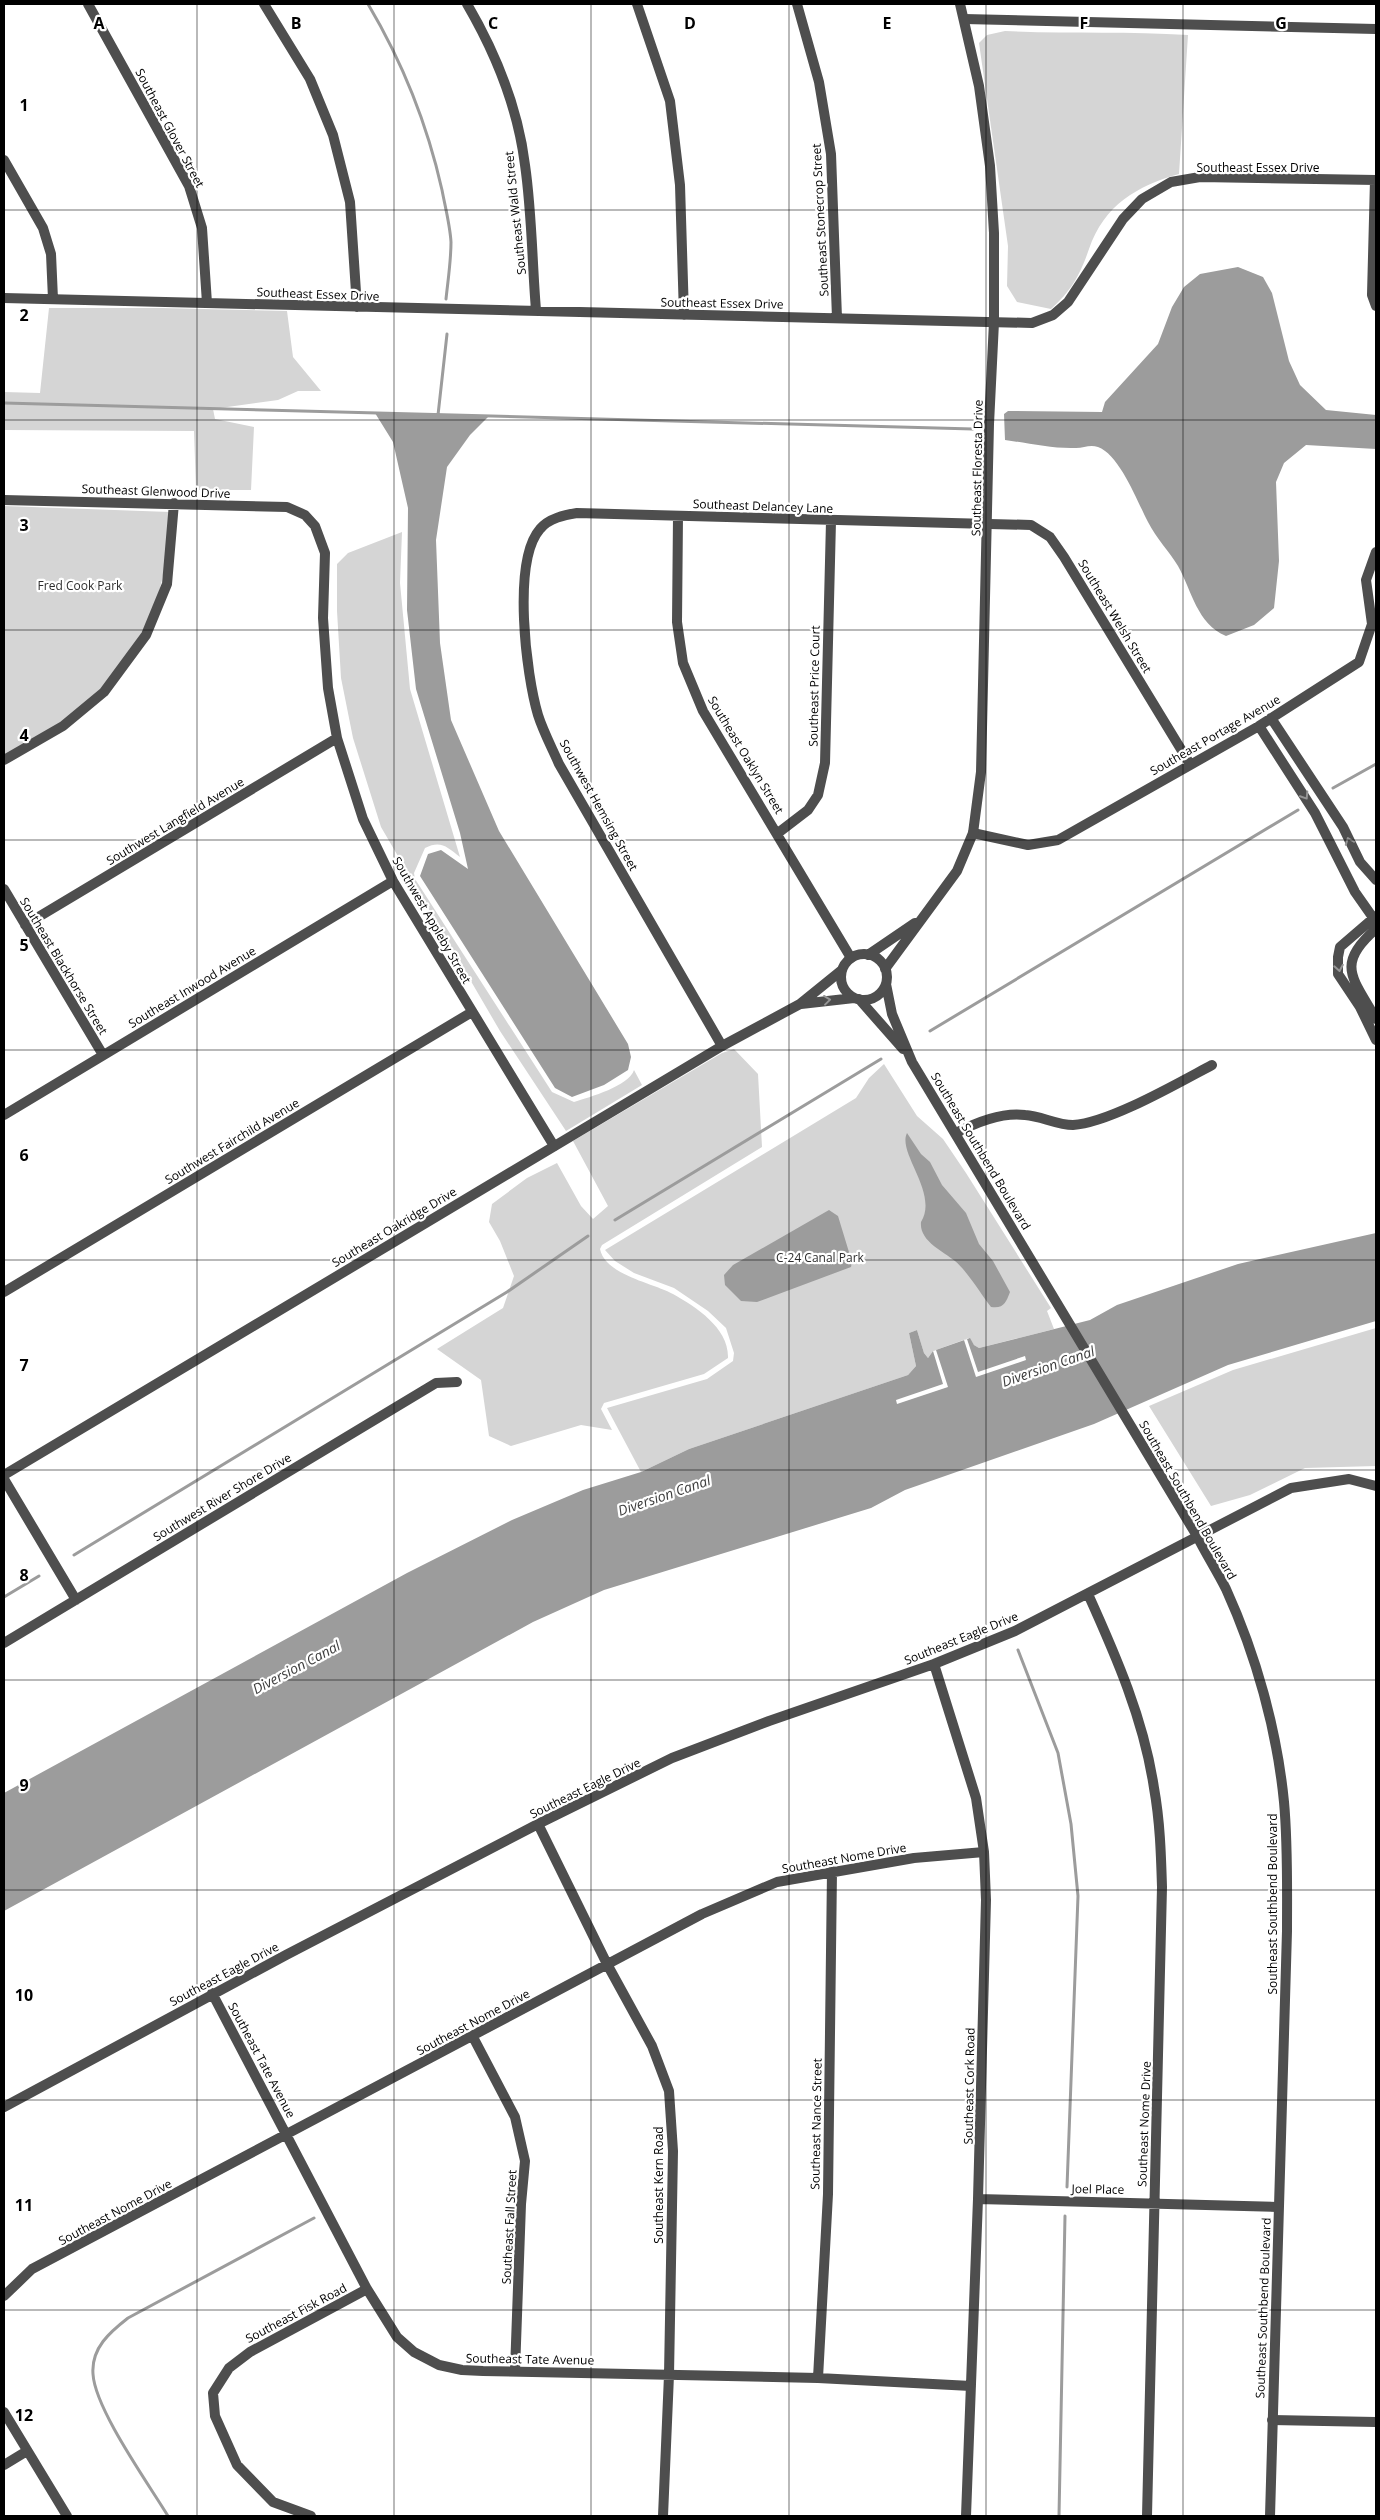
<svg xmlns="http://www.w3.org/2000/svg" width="1380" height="2520" viewBox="0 0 1380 2520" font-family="'Open Sans',sans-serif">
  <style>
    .green { fill: #d5d5d5 }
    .water { fill: #9c9c9c }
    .pier { fill: #fff }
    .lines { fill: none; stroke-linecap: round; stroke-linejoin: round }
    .stream { stroke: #9c9c9c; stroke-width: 3 }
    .minor { stroke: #4e4e4e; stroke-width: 10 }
    .tertiary { stroke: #4e4e4e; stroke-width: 10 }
    .oneway { stroke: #959595 }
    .grid { fill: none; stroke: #000; stroke-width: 1; stroke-opacity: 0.55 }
    .labels { text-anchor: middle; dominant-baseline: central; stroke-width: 4.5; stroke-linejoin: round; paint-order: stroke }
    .street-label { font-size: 12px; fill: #000; stroke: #fff }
    .park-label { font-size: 12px; fill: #2c2c2c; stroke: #fff }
    .water-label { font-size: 14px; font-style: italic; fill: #3d3d3d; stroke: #fff }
    .grid-label { font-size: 16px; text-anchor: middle; font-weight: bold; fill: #000; stroke: #fff; stroke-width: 4.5; stroke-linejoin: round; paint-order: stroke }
  </style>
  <rect width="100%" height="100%" fill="#fff"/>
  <!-- green -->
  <path class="green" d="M 1005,31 C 1066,34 1127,31 1188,35 L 1179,174 C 1137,186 1104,205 1089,249 C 1080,275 1072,290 1051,309 L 1017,302 L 1007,286 L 1008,246 L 979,43 L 987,35 Z
    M 49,308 L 162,308 L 287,311 L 293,357 L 321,391 L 298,391 L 278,400 L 213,409 L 215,419 L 254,427 L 251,490 L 196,490 L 194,431 L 4,430 L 4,392 L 40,393 Z
    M 4,506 L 170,512 C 167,537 167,564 160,588 C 145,641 106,693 60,723 C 42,735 22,745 4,756 Z
    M 402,532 L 400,583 L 410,689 L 460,857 C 447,847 441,840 425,848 L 414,873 L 415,879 L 552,1092 L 574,1102 C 590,1097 629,1086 634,1070 L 642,1085 L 566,1131 L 500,1031 L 381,827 L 353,738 L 341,678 L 337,611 L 337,564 L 348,553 Z
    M 734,1049 L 758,1074 L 762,1147 L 602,1245 L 600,1249 C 605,1275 653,1283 673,1294 C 696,1307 729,1328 728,1358 L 704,1374 L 604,1403 L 601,1409 L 612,1430 L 581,1425 L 511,1446 L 489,1436 L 481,1380 L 437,1349 L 503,1308 L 514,1276 L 500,1241 L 489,1222 L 492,1204 L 527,1178 L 557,1163 L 581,1206 L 593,1219 L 608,1206 L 573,1141 L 722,1053 Z
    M 884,1064 L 917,1116 L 943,1139 L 966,1173 L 1051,1308 L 1047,1311 L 1054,1329 L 979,1348 L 974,1345 L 969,1338 L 933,1351 L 928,1358 L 924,1353 L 917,1330 L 909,1333 L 916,1366 L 908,1375 L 689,1449 L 641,1472 L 607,1408 L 707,1379 L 733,1361 L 734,1353 L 726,1328 L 708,1311 L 674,1288 L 634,1273 L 615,1261 L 605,1250 L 856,1098 L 869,1078 Z
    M 1376,1328 L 1376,1466 L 1305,1468 L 1250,1495 L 1211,1506 L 1149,1406 L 1233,1370 Z"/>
  <!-- water -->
  <path class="water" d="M 1238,267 L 1263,277 L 1272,293 L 1289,361 L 1300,385 L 1326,410 L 1376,415 L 1376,449 L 1306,445 L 1284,463 L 1276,482 L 1279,561 L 1274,608 L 1254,625 L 1226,636 C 1197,624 1192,591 1178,566 C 1169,551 1156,538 1148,522 C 1138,503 1120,455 1098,447 C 1090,444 1084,448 1076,448 C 1053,449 1028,443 1005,440 L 1004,414 L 1008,411 L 1102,412 L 1105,402 L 1158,344 L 1172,307 L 1184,287 L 1200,274 Z
    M 375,413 L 489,416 L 470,435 L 447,467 L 436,540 L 440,643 L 451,720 L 499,831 L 628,1044 L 631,1057 L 628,1070 L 604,1085 L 572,1097 L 555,1088 L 420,876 L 428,854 L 441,850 L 468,869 L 460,833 L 416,689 L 407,610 L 408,508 L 393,442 Z
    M 907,1133 L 921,1154 L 930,1162 L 942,1185 L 966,1213 L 979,1244 L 993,1261 L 1010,1292 C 1006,1302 1004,1309 991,1307 C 981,1294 967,1271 955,1261 C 943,1251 919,1241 921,1222 C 939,1193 897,1153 907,1133 Z
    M 829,1210 L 838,1216 L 852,1262 L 851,1267 L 757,1302 L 741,1301 L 725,1285 L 724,1275 L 733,1265 Z
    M 1376,1233 L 1376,1321 L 1228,1365 L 1094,1424 L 905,1490 L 871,1508 L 604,1590 L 533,1622 L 4,1911 L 4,1793 L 407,1573 L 512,1520 L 583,1490 L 641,1472 L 689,1449 L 908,1375 L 916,1366 L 909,1333 L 917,1330 L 924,1353 L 928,1358 L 933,1351 L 970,1338 L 974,1345 L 979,1348 L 1090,1320 L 1117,1305 L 1238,1264 Z"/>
  <!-- pier -->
  <path class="pier" d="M 967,1339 L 978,1372 L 1025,1356 L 1026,1360 L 976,1377 L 964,1340 Z
    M 936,1350 L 948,1387 L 897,1404 L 896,1400 L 943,1384 L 933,1351 Z"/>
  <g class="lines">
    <!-- stream -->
    <path class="stream" d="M 368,4 C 403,63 427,123 442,190 C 445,206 450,225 451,242 C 451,261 448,280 446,299
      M 4,403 L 973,429
      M 438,415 L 447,334
      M 1333,788 L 1376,764
      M 930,1031 L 1298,810
      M 615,1220 L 881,1059
      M 74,1555 L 507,1292 L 588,1236
      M 4,1597 L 39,1576
      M 1018,1650 L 1058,1753 L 1071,1824 L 1078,1896 L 1067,2187
      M 168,2516 C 148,2483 95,2409 93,2374 C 91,2348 110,2332 128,2318 L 314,2218
      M 1059,2516 L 1065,2216"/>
    <!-- minor -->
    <path class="minor" d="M 88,4 L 189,186 L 202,228 L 207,303
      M 264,4 L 310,79 L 333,135 L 350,202 L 357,307
      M 467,4 C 495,52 518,109 525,165 C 532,213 532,262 536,310
      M 637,4 L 670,101 L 680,185 L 684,315
      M 797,4 L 819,82 L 831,154 L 837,318
      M 964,19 L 1376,29
      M 4,160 L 43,228 L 51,254 L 53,299
      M 1375,180 L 1372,295 L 1376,306
      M 4,298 L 1032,323 L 1053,315 L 1068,302 L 1123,219 L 1142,199 L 1171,182 L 1200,177 L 1376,180
      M 4,500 L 287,507 L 305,515 L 315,526 L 325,553 L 323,618 L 328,688 L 337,738 L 363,819 L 393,881 L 554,1146
      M 678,516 L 677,622 L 683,663 L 703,711 L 851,958
      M 1271,718 L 1343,827 L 1360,862 L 1376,880
      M 1259,726 L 1315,813 L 1355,892 L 1376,922
      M 4,760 L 63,726 L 104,692 L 146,635 L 167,584 L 174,503
      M 778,833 L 808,810 L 818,795 L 825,763 L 831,521
      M 973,833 L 1028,845 L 1058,840 L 1259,726 L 1359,662 L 1372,624 L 1366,580 L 1376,552
      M 4,889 L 103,1055
      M 1376,916 L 1340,947 L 1338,957 L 1338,974 L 1360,1007 L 1376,1040
      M 25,925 L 337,738
      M 1376,929 C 1334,965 1354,979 1376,1019
      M 722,1046 L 559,764 C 552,748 543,731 538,715 C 526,675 512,561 540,529 C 549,518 565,515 577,513 L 1031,525 L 1050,537 L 1064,557 L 1190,764
      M 4,1115 L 393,881
      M 956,1133 C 975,1123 1002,1112 1025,1115 C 1041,1116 1057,1125 1073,1125 C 1109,1123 1178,1083 1212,1065
      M 4,1292 L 472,1012
      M 4,1479 L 76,1600
      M 1088,1594 C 1116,1656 1144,1720 1154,1788 C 1160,1821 1161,1854 1162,1887 L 1147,2516
      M 4,1643 L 436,1383 L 457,1382
      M 934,1664 L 976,1798 L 984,1852 L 986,1900 L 978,2199 L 966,2516
      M 538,1824 L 607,1964 L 652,2046 L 669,2091 L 673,2151 L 669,2375 L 663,2516
      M 212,1993 L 367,2289 L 397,2337 L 414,2352 L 439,2365 L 462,2370 L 483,2371 L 818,2378 L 971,2386
      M 473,2037 L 515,2117 L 525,2161 L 521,2204 L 515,2371
      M 4,2107 L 286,1955 L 538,1824 L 672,1758 L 769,1721 L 934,1664 L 1015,1631 L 1291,1488 L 1349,1479 L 1376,1486
      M 978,2199 L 1278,2207
      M 4,2296 L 32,2269 L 702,1914 L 777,1882 L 914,1858 L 984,1852
      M 818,2378 L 828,2194 L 832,1871
      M 4,2412 L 67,2516
      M 1272,2420 L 1376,2422
      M 4,2465 L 27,2451
      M 311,2516 L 273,2502 L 237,2465 L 215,2416 L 213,2393 L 229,2368 L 250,2352 L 367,2289"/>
    <!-- tertiary -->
    <path class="tertiary" d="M841 977a23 23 0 1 1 46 0a23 23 0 1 1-46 0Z
      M 868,955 L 915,923
      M 885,969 L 957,871 L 973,833 L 981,772 L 989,424 L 994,322 L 994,233 L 990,166 L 979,86 L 960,4
      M 886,984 L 892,1014 L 912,1062 L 1197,1536 C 1206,1554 1217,1571 1226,1589 C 1256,1655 1277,1730 1284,1802 C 1288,1845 1287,1888 1287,1931 L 1270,2516
      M 859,999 L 903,1049
      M 801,1004 L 854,998
      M 4,1475 L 722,1046 L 800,1004 L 842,970"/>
  </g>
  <!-- one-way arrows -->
  <defs><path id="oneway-chevron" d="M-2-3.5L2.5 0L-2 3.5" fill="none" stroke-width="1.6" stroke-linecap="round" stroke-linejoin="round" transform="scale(1.25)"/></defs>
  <g class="oneway">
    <use href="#oneway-chevron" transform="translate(1305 796) rotate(57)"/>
    <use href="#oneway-chevron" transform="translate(1349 841) rotate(-111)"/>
    <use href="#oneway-chevron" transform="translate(1339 968) rotate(80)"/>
    <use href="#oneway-chevron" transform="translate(827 1000) rotate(-7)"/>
  </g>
  <!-- grid -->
  <path class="grid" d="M 197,4 L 197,2516M 394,4 L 394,2516M 591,4 L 591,2516M 789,4 L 789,2516M 986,4 L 986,2516M 1183,4 L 1183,2516M 4,210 L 1376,210M 4,420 L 1376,420M 4,630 L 1376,630M 4,840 L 1376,840M 4,1050 L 1376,1050M 4,1260 L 1376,1260M 4,1470 L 1376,1470M 4,1680 L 1376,1680M 4,1890 L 1376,1890M 4,2100 L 1376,2100M 4,2310 L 1376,2310"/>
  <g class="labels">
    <!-- street labels -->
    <g class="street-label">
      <text transform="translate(170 128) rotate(62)">Southeast Glover Street</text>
      <text x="1258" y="167">Southeast Essex Drive</text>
      <text transform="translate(515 213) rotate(-96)">Southeast Wald Street</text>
      <text transform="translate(820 220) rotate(-93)">Southeast Stonecrop Street</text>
      <text transform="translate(318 294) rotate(2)">Southeast Essex Drive</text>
      <text transform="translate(722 303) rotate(1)">Southeast Essex Drive</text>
      <text transform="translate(977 468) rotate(-89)">Southeast Floresta Drive</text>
      <text transform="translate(156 491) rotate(2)">Southeast Glenwood Drive</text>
      <text transform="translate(763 506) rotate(2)">Southeast Delancey Lane</text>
      <text transform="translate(1115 616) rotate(59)">Southeast Welsh Street</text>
      <text transform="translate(814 686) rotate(-89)">Southeast Price Court</text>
      <text transform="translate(1215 735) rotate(-30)">Southeast Portage Avenue</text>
      <text transform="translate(746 755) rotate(59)">Southeast Oaklyn Street</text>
      <text transform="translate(599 805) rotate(61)">Southwest Hemsing Street</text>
      <text transform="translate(175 821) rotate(-31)">Southwest Langfield Avenue</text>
      <text transform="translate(432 920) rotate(60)">Southwest Appleby Street</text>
      <text transform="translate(64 966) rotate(59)">Southeast Blackhorse Street</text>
      <text transform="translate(192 987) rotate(-31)">Southeast Inwood Avenue</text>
      <text transform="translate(232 1141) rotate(-31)">Southwest Fairchild Avenue</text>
      <text transform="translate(981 1151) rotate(59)">Southeast Southbend Boulevard</text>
      <text transform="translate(394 1227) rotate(-31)">Southeast Oakridge Drive</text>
      <text transform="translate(222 1497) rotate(-31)">Southwest River Shore Drive</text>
      <text transform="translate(1188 1500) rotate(60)">Southeast Southbend Boulevard</text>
      <text transform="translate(961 1638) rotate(-22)">Southeast Eagle Drive</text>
      <text transform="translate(585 1788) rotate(-26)">Southeast Eagle Drive</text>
      <text transform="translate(844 1858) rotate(-10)">Southeast Nome Drive</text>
      <text transform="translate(1272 1904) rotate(-90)">Southeast Southbend Boulevard</text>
      <text transform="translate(224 1974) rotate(-28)">Southeast Eagle Drive</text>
      <text transform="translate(473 2022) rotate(-28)">Southeast Nome Drive</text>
      <text transform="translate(262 2060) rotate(62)">Southeast Tate Avenue</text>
      <text transform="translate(969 2086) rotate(-89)">Southeast Cork Road</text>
      <text transform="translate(816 2124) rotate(-89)">Southeast Nance Street</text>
      <text transform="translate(1144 2124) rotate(-88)">Southeast Nome Drive</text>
      <text transform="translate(658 2185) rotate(-90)">Southeast Kern Road</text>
      <text transform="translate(1098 2189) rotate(1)">Joel Place</text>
      <text transform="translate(115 2212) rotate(-28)">Southeast Nome Drive</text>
      <text transform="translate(509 2227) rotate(-87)">Southeast Fall Street</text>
      <text transform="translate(1263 2308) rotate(-88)">Southeast Southbend Boulevard</text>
      <text transform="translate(296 2313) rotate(-28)">Southeast Fisk Road</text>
      <text transform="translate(530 2359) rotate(1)">Southeast Tate Avenue</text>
    </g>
    <!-- park labels -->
    <g class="park-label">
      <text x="80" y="585">Fred Cook Park</text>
      <text x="820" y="1257">C-24 Canal Park</text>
    </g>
    <!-- water labels -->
    <g class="water-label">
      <text transform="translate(1048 1366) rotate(-19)">Diversion Canal</text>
      <text transform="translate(664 1495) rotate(-19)">Diversion Canal</text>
      <text transform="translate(296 1667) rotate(-28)">Diversion Canal</text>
    </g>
  </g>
  <g class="grid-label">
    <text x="99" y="29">A</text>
    <text x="296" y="29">B</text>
    <text x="493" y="29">C</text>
    <text x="690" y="29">D</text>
    <text x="887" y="29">E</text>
    <text x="1084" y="29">F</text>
    <text x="1281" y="29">G</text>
    <text x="24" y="111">1</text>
    <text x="24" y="321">2</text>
    <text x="24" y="531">3</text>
    <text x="24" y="741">4</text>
    <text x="24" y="951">5</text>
    <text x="24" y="1161">6</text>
    <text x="24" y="1371">7</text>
    <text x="24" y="1581">8</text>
    <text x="24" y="1791">9</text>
    <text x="24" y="2001">10</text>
    <text x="24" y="2211">11</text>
    <text x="24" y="2421">12</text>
  </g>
  <!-- border -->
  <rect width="1380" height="2520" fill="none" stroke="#000000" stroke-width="10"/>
</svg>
